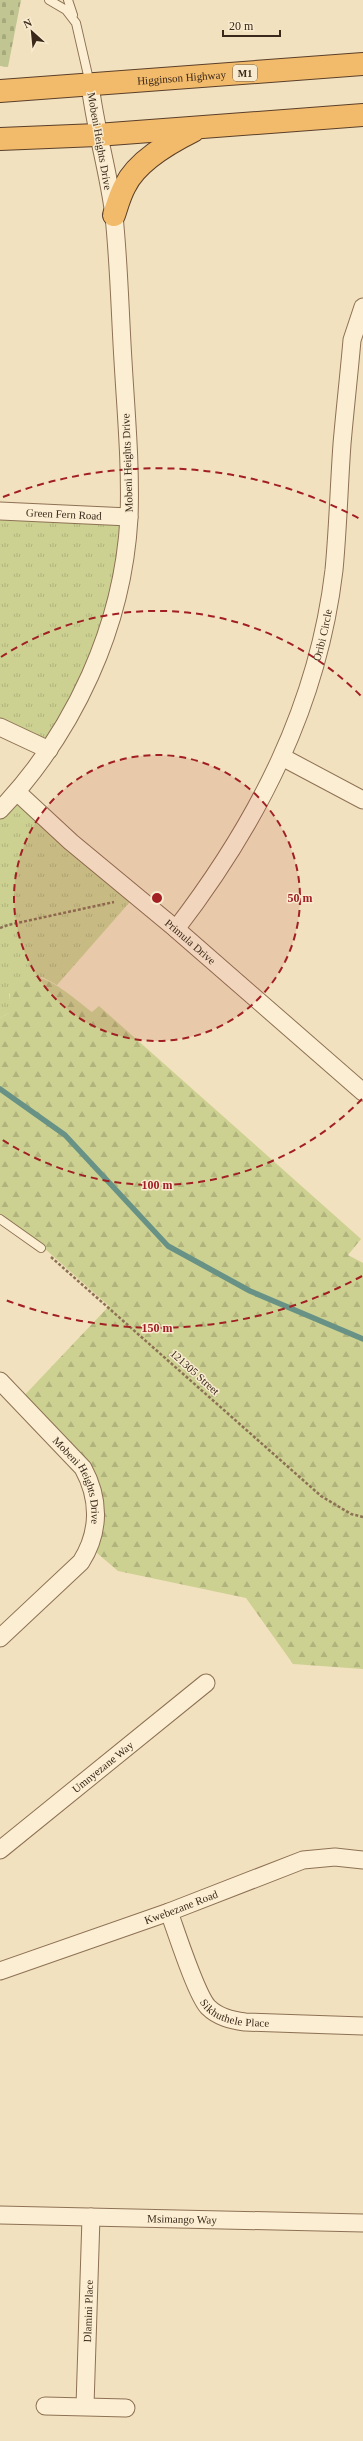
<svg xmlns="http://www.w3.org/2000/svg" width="363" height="2441" viewBox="0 0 363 2441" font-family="'Times New Roman',serif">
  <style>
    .grass { fill: url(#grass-tufts) }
    .forest { fill: url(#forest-firs) }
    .cemetery { fill: url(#cemetery-stones) }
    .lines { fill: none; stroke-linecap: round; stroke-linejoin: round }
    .stream { stroke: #689286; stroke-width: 5.5 }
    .service-casing { stroke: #8d7155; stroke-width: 10 }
    .minor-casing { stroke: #8d7155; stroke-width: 19 }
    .trunk-casing { stroke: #5a3f2a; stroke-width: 24 }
    .path { stroke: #8d7155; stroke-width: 2.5; stroke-dasharray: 3 2; stroke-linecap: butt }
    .service { stroke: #fceed2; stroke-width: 8 }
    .minor { stroke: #fceed2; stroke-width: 17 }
    .trunk { stroke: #f2ba6b; stroke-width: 22 }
    .ring { fill: none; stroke: #a21f24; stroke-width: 2; stroke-dasharray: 7 5 }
    .labels { text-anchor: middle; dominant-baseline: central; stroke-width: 3; stroke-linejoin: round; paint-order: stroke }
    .shield { fill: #f9ebcf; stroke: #736351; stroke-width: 1 }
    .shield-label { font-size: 10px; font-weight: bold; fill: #3a291b }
    .street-label { font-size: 11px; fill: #3a291b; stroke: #f9ebcf }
    .centre { fill: #a21f24; stroke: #f9ebcf; stroke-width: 2 }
    .ring-label { font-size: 12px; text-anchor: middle; font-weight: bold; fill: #a21f24; stroke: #f9ebcf; stroke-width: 3; stroke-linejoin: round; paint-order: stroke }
  </style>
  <defs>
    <pattern id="grass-tufts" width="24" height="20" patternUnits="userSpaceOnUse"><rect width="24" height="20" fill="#ccd191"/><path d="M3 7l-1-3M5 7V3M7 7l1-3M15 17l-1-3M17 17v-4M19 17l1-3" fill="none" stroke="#b0b37c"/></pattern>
    <pattern id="forest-firs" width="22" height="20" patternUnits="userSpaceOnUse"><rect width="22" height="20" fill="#ccd191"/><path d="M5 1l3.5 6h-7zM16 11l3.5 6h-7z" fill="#b0b37c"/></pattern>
    <pattern id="cemetery-stones" width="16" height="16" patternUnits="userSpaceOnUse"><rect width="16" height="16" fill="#c0c591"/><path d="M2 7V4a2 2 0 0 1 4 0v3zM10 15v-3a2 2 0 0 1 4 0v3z" fill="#a6a97c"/></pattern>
  </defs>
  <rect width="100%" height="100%" fill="#f2e1be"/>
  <!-- grass -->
  <path class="grass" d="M 0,511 L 128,518 L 116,599 L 49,749 L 0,726 Z
    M 17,792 L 136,895 L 57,985 L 42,977 L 9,994 L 9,1013 L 0,1018 L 0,809 Z"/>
  <!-- forest -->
  <path class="forest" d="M 29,975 C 54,979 72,997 92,1012 L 99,1006 L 361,1239 L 348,1255 L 363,1263 L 363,1669 L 293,1664 L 246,1598 L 118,1571 L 90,1547 L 91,1481 L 20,1400 L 109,1306 L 44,1248 L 0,1219 L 0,1018 L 9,1013 C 9,993 8,983 29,975 Z"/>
  <!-- cemetery -->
  <path class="cemetery" d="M 0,0 L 21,0 L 8,67 L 0,66 Z"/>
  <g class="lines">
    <!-- stream -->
    <path class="stream" d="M 0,1089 L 65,1135 L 168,1246 L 250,1291 L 363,1339"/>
    <!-- service casing -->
    <g class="service-casing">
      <path id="service" d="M 49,0 L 66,10 L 76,23 L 90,84
        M 68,0 L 73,15
        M 0,1219 L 41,1248"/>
    </g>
    <!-- minor casing -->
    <g class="minor-casing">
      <g id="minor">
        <path id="s1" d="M 0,511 L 129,517"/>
        <path d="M 0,727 L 49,750"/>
        <path d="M 282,757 L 363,800"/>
        <path id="s2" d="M 17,792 L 71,842 L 176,929 L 363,1092"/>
        <path d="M 0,810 C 74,732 123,627 129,518 C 131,466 126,413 123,361 C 120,313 119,264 114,216 C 109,172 95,129 90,84"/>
        <path id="s3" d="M 176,929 C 258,822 318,706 334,570 C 338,528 339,486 342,444 C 345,409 349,375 352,340 L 363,307"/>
        <path id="s4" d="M 0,1381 L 83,1468 C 100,1499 100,1532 81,1562 L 0,1638"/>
        <path id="s5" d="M 0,1850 L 206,1683"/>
        <path id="s6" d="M 169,1912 C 176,1931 196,1994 208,2007 C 218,2017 231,2020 245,2022 L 363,2026"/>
        <path id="s7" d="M 0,1971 L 169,1912 L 303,1860 L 335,1857 L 363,1860"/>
        <path id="s8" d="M 0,2215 L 363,2223"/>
        <path d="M 45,2406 L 126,2408"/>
        <path id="s9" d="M 85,2406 L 91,2217"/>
      </g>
    </g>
    <!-- trunk casing -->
    <g class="trunk-casing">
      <g id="trunk">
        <path id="s10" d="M 0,91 L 363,64"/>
        <path d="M 0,139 L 97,135 L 363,115"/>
        <path d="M 114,215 C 117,206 120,195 125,186 C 137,161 169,143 193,131"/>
      </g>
    </g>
    <!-- path -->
    <path class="path" d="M 0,928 L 8,925 L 114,902
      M 51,1257 L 321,1496 L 351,1514 L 363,1517"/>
    <!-- service -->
    <use href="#service" class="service"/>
    <!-- minor -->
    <use href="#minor" class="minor"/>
    <!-- trunk -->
    <use href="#trunk" class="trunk"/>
  </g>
  <!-- distance rings -->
  <circle cx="157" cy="898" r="143" fill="#a21f24" fill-opacity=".12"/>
  <g class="ring">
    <circle cx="157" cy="898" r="143"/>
    <path d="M362 1099A287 287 0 0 1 1 1139M1 657A287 287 0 0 1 362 697"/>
    <path d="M362 1276A430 430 0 0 1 3 1299M3 497A430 430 0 0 1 362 520"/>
  </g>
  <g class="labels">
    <!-- shield labels -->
    <rect class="shield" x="233" y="65" width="24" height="16" rx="3"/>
    <g class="shield-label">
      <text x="245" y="73">M1</text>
    </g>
    <!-- street labels -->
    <g class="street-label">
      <text stroke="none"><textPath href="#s10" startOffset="182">Higginson Highway</textPath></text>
      <text transform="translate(100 141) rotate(80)">Mobeni Heights Drive</text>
      <text transform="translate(127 463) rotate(-92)">Mobeni Heights Drive</text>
      <text stroke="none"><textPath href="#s1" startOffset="64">Green Fern Road</textPath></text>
      <text stroke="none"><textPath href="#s3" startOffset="331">Oribi Circle</textPath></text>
      <text stroke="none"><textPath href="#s2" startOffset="229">Primula Drive</textPath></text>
      <text transform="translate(195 1372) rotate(42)">121305 Street</text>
      <text stroke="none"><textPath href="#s4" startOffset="129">Mobeni Heights Drive</textPath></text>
      <text stroke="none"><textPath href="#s5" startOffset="132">Umnyezane Way</textPath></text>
      <text stroke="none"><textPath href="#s7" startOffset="192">Kwebezane Road</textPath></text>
      <text stroke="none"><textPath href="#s6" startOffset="131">Sikhuthele Place</textPath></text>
      <text stroke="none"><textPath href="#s8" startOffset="182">Msimango Way</textPath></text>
      <text stroke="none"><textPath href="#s9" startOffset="95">Dlamini Place</textPath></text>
    </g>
  </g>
  <circle cx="157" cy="898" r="6" class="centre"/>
  <g class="ring-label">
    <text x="300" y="902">50 m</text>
    <text x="157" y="1189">100 m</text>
    <text x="157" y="1332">150 m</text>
  </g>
  <!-- north arrow -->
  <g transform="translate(32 32) rotate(333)" stroke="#f9ebcf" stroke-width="3" paint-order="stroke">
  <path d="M0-3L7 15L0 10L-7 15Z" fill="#3a291b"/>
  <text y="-6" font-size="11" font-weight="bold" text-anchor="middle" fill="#3a291b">N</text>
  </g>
  <!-- scale -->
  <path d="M223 30v6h57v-6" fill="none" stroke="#3a291b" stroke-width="2"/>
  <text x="229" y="30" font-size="12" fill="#3a291b" stroke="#f9ebcf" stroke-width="3" paint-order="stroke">20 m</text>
</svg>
